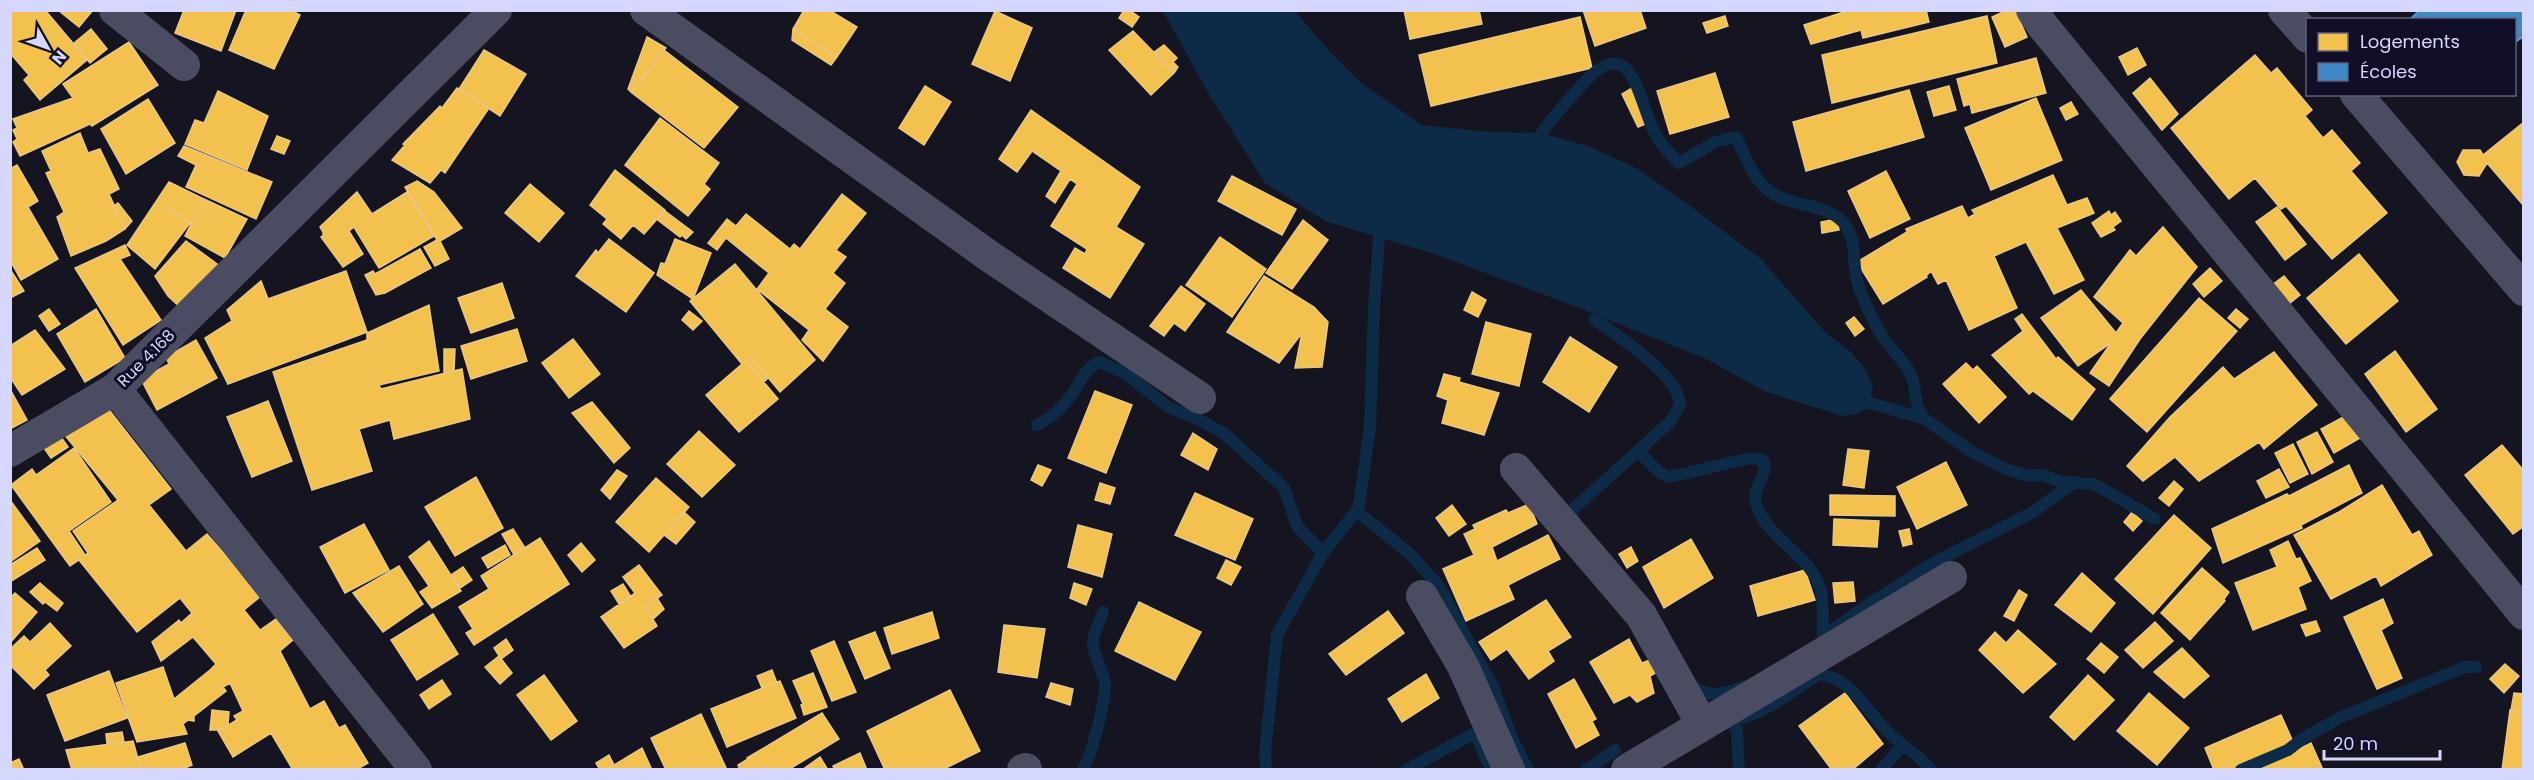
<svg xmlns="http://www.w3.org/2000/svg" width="2534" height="780" viewBox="0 0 2534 780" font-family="Poppins,sans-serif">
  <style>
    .water { fill: #0d2a46 }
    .homes { fill: #f2c14e; stroke: #eac883; stroke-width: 1.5 }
    .schools { fill: #3f88c5; stroke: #6ca0d6; stroke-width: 1.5 }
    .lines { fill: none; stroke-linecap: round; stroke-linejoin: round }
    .stream { stroke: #0d2a46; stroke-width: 12 }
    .minor { stroke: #4a4c62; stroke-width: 32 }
    .labels { text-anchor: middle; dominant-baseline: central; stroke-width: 6; stroke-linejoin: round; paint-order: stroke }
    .street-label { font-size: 16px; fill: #d6d7ff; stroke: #100f27 }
  </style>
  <rect width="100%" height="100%" fill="#151521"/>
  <!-- water -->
  <path class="water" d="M 1163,11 L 1295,11 L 1333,55 L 1360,82 L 1422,125 L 1490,132 L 1541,133 L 1588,146 L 1638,169 L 1689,205 L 1761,259 L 1825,332 L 1851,352 L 1864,367 L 1873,385 L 1870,403 L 1867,409 L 1856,414 L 1843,416 L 1766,392 L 1706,359 L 1564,302 L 1434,254 L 1325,221 L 1265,183 L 1210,96 Z"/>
  <!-- homes -->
  <path class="homes" d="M 10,10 L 45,10 L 87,60 L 40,100 L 24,80 L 29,75 L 10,53 Z
    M 58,10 L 93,10 L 79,27 Z
    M 184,10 L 236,10 L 221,51 L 175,33 Z
    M 246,10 L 291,10 L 300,15 L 274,69 L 229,50 Z
    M 804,10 L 829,10 L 857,27 L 837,57 L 793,29 Z
    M 1124,10 L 1129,10 L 1139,17 L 1132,27 L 1119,18 Z
    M 1404,10 L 1479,10 L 1482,24 L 1410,39 Z
    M 1583,10 L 1640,10 L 1646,28 L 1595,46 Z
    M 1850,10 L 1926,10 L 1929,22 L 1863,38 L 1861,30 L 1811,44 L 1804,25 Z
    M 2007,10 L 2015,10 L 2027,37 L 2005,47 L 1992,17 Z
    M 995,11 L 1032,28 L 1010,81 L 972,64 Z
    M 1725,16 L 1728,26 L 1707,33 L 1703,23 Z
    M 1987,16 L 1997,63 L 1832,103 L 1822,55 Z
    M 1580,17 L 1592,68 L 1431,106 L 1419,55 Z
    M 91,29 L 107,49 L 90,63 L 74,43 Z
    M 793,29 L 837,57 L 831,65 L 792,40 Z
    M 1133,31 L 1174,73 L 1151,95 L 1109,50 Z
    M 647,37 L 666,48 L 631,92 L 628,89 Z
    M 129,42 L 158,85 L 92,126 L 90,124 L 20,156 L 13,142 L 17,139 L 13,130 L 17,128 L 13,119 L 73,98 L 63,84 Z
    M 1164,45 L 1177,58 L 1173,62 L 1178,67 L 1174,73 L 1154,52 Z
    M 2137,48 L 2146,65 L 2128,75 L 2119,57 Z
    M 484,50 L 526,74 L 500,116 L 459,89 Z
    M 664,50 L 738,107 L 704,148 L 631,92 Z
    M 2255,55 L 2271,73 L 2277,68 L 2312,110 L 2305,116 L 2323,138 L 2332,130 L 2360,163 L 2351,171 L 2387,213 L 2332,259 L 2286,206 L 2281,209 L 2255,178 L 2229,199 L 2171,128 Z
    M 2036,58 L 2046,93 L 1972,113 L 1970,104 L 1964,106 L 1957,79 Z
    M 1715,73 L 1729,117 L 1670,134 L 1657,91 Z
    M 2150,78 L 2178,114 L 2162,130 L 2133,93 Z
    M 925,86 L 951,102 L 924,145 L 899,128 Z
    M 1949,86 L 1956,110 L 1934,116 L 1927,92 Z
    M 457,88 L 489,108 L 445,173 L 441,170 L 430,183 L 392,160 L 405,145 L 403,144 L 440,106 L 442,108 Z
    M 1632,88 L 1648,123 L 1638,127 L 1622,94 Z
    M 1909,90 L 1924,137 L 1806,171 L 1793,122 Z
    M 218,91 L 268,116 L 247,170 L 185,144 L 195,120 L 204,123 Z
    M 2036,98 L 2062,160 L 1991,190 L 1965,128 Z
    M 148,99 L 175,143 L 126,174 L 101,129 Z
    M 2071,102 L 2078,114 L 2066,120 L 2060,108 Z
    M 1031,110 L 1140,187 L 1116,227 L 1144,244 L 1110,298 L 1063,268 L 1075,248 L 1085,254 L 1087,249 L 1051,226 L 1077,184 L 1070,179 L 1055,203 L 1046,196 L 1061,171 L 1032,151 L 1017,172 L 999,159 Z
    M 660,118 L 719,163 L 704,184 L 710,189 L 688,216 L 625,165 Z
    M 2524,122 L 2524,206 L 2487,163 L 2479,176 L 2464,175 L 2457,162 L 2463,150 L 2480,150 L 2483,155 Z
    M 80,133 L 88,153 L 100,149 L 119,189 L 109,194 L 125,229 L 106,241 L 71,256 L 57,217 L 64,212 L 46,173 L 51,171 L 42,151 Z
    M 277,136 L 290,141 L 284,154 L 271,149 Z
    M 184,146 L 272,182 L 256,219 L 186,187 L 196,165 L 178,156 Z
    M 17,165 L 38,201 L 28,207 L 58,259 L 21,280 L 10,260 L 10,169 Z
    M 615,170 L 665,210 L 644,234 L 633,225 L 621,239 L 603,224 L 607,219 L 590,205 Z
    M 1886,171 L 1910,219 L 1870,238 L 1848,191 Z
    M 2053,175 L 2067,205 L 2087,198 L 2094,213 L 2057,228 L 2084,280 L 2054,294 L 2026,242 L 1994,256 L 2017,308 L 1969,330 L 1946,280 L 1938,284 L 1931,271 L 1926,276 L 1927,277 L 1883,304 L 1857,262 L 1907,232 L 1906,229 L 1962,206 L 1968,218 L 1975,214 L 1972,210 Z
    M 1232,176 L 1296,209 L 1282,235 L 1218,201 Z
    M 417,181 L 434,192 L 462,228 L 440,241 L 449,259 L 435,266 L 424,247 L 437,240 L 405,187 Z
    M 169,182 L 204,199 L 191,224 L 157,200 Z
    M 530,184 L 564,213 L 539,242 L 505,213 Z
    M 357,192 L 372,214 L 407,192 L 434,236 L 379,268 L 354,227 L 349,231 L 363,254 L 343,267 L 321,237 L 323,236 L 323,232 L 320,227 Z
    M 842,194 L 866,213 L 836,250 L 846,257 L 833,273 L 845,283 L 825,309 L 848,327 L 823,361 L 802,340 L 809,330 L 757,289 L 769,273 L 726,238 L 717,250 L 708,243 L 727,219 L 736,226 L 746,214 L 790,249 L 794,244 L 800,249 Z
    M 204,199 L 247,219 L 225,258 L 185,236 Z
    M 157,200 L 190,223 L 155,269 L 127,245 Z
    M 118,203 L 132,221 L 125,229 L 114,206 Z
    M 2277,207 L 2306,244 L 2285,260 L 2256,222 Z
    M 665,211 L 693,232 L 686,239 L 682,235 L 680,237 L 658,220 Z
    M 2109,211 L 2111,215 L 2115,212 L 2121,221 L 2113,227 L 2115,230 L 2101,237 L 2092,223 Z
    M 1837,219 L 1839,230 L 1822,233 L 1821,222 Z
    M 1303,220 L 1328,240 L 1292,289 L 1266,273 Z
    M 2163,227 L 2197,267 L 2140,339 L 2109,386 L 2090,373 L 2111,343 L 2078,366 L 2041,318 L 2081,290 L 2116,333 L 2123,323 L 2094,297 L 2130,250 L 2136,256 Z
    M 1220,237 L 1266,269 L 1232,317 L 1186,285 Z
    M 609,239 L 654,273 L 626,312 L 576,276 L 596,250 L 598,253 Z
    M 675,239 L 711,253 L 693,299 L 657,275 L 661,263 L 665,264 Z
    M 186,241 L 221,267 L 184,311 L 168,296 L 155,276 Z
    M 125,245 L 130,255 L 120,259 L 161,320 L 123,345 L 75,268 Z
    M 420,249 L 431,268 L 385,293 L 376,295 L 365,275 L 373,271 L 375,274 Z
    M 2359,254 L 2398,301 L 2346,344 L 2307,298 Z
    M 735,264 L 815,360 L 780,392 L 750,356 L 746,361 L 778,399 L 739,432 L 706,395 L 742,364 L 690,301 Z
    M 2210,268 L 2222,281 L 2204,297 L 2193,284 Z
    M 10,269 L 24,291 L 10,298 Z
    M 346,271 L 367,332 L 228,384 L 205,338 L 232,321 L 227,310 L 261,281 L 268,299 Z
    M 1264,276 L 1314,307 L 1328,322 L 1322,367 L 1295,368 L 1302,333 L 1279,363 L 1227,332 Z
    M 2284,276 L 2300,295 L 2289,304 L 2272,285 Z
    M 502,283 L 514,318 L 471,333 L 458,298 Z
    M 1181,286 L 1205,304 L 1185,331 L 1174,323 L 1164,336 L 1150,326 Z
    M 1472,292 L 1486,300 L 1478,317 L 1464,310 Z
    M 2199,298 L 2237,331 L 2147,432 L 2110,399 Z
    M 429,305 L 439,371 L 379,385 L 381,389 L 462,369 L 470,419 L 394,439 L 390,420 L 359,429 L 372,471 L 312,490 L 273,372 L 367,340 L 367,333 Z
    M 49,309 L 60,324 L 49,331 L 39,316 Z
    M 96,309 L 125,358 L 85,382 L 57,334 Z
    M 2236,309 L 2248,319 L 2240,328 L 2228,318 Z
    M 689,311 L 702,321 L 693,330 L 682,320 Z
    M 2022,314 L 2056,359 L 2058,357 L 2095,389 L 2072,420 L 2033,391 L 2029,394 L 1992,355 L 2023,331 L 2015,319 Z
    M 1854,317 L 1864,329 L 1855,336 L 1846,323 Z
    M 1486,322 L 1531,334 L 1519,386 L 1472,374 Z
    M 517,329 L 527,361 L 471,379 L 461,346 Z
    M 35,330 L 65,369 L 22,395 L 10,377 L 10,346 Z
    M 1570,337 L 1617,367 L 1589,412 L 1543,382 Z
    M 573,339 L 600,374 L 569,398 L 542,363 Z
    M 196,340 L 217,378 L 157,410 L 141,379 L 169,364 L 166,357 Z
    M 444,349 L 455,349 L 454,371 L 444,373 Z
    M 2395,351 L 2437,409 L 2406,432 L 2365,374 Z
    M 2274,352 L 2317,405 L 2264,449 L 2259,442 L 2199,481 L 2175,457 L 2143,481 L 2127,466 L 2170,417 L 2223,367 L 2234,379 Z
    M 750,356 L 768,378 L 764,382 L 746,361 Z
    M 1966,363 L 1973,370 L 1977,366 L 2006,397 L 1979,423 L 1943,384 Z
    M 1444,374 L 1460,378 L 1459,382 L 1499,393 L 1484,435 L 1442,423 L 1448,400 L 1437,396 Z
    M 10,389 L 27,420 L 10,429 Z
    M 1095,391 L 1132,405 L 1106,473 L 1068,458 Z
    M 268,401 L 292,461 L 252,477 L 227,417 Z
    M 592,402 L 630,448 L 614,463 L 572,413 Z
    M 106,406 L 171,489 L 149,505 L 186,551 L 207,534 L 261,596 L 244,610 L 260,630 L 276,619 L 293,640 L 280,651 L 310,709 L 324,701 L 339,728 L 345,725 L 368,763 L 356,770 L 293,770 L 271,733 L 233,757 L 218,731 L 237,720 L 234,716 L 243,711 L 230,683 L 223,687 L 226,691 L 194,716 L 194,721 L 188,720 L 183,724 L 187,734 L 137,742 L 116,683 L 163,667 L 174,699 L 210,670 L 216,664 L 193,637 L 161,661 L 152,642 L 179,620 L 181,623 L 192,613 L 180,598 L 137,632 L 79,560 L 70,566 L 11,485 L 32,469 L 36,475 L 74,448 L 111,502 L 69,531 L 85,555 L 88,553 L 73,531 L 118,500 L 63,433 Z
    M 2347,415 L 2360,438 L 2334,453 L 2321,429 Z
    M 699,431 L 735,465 L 702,497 L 667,464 Z
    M 2317,432 L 2333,462 L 2312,474 L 2297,442 Z
    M 1193,433 L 1217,449 L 1208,470 L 1181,455 Z
    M 61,437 L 68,447 L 51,458 L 44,448 Z
    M 2293,444 L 2308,474 L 2290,483 L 2275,453 Z
    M 2502,445 L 2524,471 L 2524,526 L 2513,534 L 2465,475 Z
    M 1848,449 L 1869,451 L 1864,488 L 1843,485 Z
    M 1946,462 L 1967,505 L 1917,529 L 1897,487 Z
    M 1038,465 L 1051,470 L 1042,486 L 1031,480 Z
    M 2349,465 L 2362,493 L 2301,525 L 2302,528 L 2223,563 L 2212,529 L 2287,494 L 2289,496 Z
    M 2279,469 L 2289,487 L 2266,498 L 2257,481 Z
    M 617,470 L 627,476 L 610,499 L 601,490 Z
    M 476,477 L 503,528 L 455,556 L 425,507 Z
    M 656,478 L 689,507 L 649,552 L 616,522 Z
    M 2174,481 L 2183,489 L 2169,506 L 2159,498 Z
    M 1100,483 L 1115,488 L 1110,504 L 1095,500 Z
    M 2382,485 L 2412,535 L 2419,531 L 2432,555 L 2381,586 L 2376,576 L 2331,599 L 2294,535 L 2339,512 Z
    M 1195,493 L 1253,519 L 1235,560 L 1175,535 Z
    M 1830,495 L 1895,496 L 1895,516 L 1830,515 Z
    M 10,500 L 40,541 L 10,562 Z
    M 1529,504 L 1537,524 L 1492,547 L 1497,561 L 1548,535 L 1560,559 L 1508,585 L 1514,599 L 1466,621 L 1443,569 L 1474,555 L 1464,534 L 1475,529 L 1473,525 L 1506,510 L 1508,513 Z
    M 1452,505 L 1466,524 L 1449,536 L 1436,518 Z
    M 684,512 L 695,522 L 676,544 L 664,535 Z
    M 2132,512 L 2142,521 L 2133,531 L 2124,522 Z
    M 2174,515 L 2211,548 L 2153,614 L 2115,579 Z
    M 1834,519 L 1879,521 L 1877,547 L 1833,545 Z
    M 364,524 L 389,570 L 345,593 L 320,547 Z
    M 1078,525 L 1112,534 L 1102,577 L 1068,567 Z
    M 513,529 L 525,548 L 514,555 L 502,534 Z
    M 1909,529 L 1912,544 L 1903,546 L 1899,531 Z
    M 540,538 L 569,584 L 474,645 L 466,633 L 473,629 L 459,607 L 489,589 L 481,576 Z
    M 1691,539 L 1713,578 L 1664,608 L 1643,567 Z
    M 429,541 L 461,591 L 432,608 L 420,592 L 429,586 L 409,557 Z
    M 2288,541 L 2296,559 L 2300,558 L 2311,581 L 2298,587 L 2306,609 L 2253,630 L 2235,583 L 2277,567 L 2270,550 Z
    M 581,543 L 595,560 L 582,572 L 568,555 Z
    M 505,545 L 510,555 L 488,568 L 482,558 Z
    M 1631,547 L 1638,561 L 1627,568 L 1619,554 Z
    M 37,548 L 45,560 L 10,582 L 10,565 Z
    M 1226,560 L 1241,567 L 1231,585 L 1217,578 Z
    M 639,565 L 662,595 L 645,606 L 657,626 L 624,648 L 601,617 L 635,593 L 623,577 Z
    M 399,566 L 423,604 L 383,632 L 353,593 Z
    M 463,567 L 472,580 L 460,588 L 451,575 Z
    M 2202,568 L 2229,592 L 2224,599 L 2225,601 L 2190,640 L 2161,613 Z
    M 1805,570 L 1815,600 L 1758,616 L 1750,586 Z
    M 2082,573 L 2115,603 L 2091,632 L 2055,605 Z
    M 1853,582 L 1855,601 L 1835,603 L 1833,583 Z
    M 40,583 L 63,603 L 57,611 L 45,602 L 43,604 L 30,592 Z
    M 1074,583 L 1092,589 L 1086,605 L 1070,598 Z
    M 623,584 L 631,597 L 619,604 L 611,591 Z
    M 2019,590 L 2027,595 L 2014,621 L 2004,616 Z
    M 15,593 L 37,612 L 10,643 L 10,598 Z
    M 657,598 L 664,609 L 653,619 L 645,606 Z
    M 2383,599 L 2393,623 L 2381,630 L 2402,678 L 2377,689 L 2344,617 Z
    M 1546,600 L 1571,637 L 1548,651 L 1554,661 L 1529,679 L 1507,649 L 1491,660 L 1479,642 Z
    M 1139,602 L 1201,632 L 1175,680 L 1115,651 Z
    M 1388,611 L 1404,633 L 1346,675 L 1329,654 Z
    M 932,612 L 939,638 L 892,654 L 884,628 Z
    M 433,614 L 458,654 L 417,680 L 391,640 Z
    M 2316,621 L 2320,631 L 2306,636 L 2301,625 Z
    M 2155,622 L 2173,641 L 2143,668 L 2125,650 Z
    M 50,623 L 71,646 L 45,670 L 49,675 L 34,689 L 10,665 L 10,649 L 24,636 L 30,642 Z
    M 1004,625 L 1045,629 L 1037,678 L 998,672 Z
    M 2018,630 L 2056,664 L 2023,693 L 1979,650 L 1995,632 L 2006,643 Z
    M 875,632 L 890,668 L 865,679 L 849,642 Z
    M 506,639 L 513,650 L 501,659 L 494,648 Z
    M 1629,639 L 1642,663 L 1653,659 L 1659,671 L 1650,676 L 1654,693 L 1637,702 L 1630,695 L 1614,703 L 1590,662 Z
    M 834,641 L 856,692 L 832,701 L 811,651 Z
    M 2101,643 L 2118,657 L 2104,673 L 2087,659 Z
    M 2182,648 L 2209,676 L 2184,698 L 2154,672 Z
    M 499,656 L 512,673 L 500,684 L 485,667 Z
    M 2505,664 L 2519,676 L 2504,693 L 2490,679 Z
    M 772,670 L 777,683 L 762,688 L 757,676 Z
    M 109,671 L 127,718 L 65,741 L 47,695 Z
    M 813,673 L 827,707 L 804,715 L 801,705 L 803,704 L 793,681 Z
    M 1426,674 L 1439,698 L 1402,722 L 1388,699 Z
    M 544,675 L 577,721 L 551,740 L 517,695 Z
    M 2088,675 L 2114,700 L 2074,740 L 2050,717 Z
    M 1574,679 L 1596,719 L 1592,721 L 1599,735 L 1576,748 L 1548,694 Z
    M 442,680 L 451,694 L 429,709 L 420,695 Z
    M 780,681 L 796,718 L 727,747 L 711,709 Z
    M 1051,683 L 1073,689 L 1070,705 L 1046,697 Z
    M 950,690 L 980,751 L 942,770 L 885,770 L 867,731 Z
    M 1845,693 L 1883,744 L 1852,770 L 1832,770 L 1799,726 Z
    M 2149,693 L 2189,728 L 2157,765 L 2117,731 Z
    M 2514,693 L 2524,694 L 2524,711 L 2511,710 Z
    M 212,710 L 229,712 L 228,725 L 218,730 L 210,730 Z
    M 2510,710 L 2524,711 L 2524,770 L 2502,770 Z
    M 822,713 L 839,739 L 788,770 L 740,770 L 738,765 L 748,759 L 747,758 Z
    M 701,714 L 727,770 L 666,770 L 651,738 Z
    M 2281,715 L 2294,744 L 2235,770 L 2214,770 L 2205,748 Z
    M 122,732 L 124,742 L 107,744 L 106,734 Z
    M 133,741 L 141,770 L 72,770 L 66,750 Z
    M 185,743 L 192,765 L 180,770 L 141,770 L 138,757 Z
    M 2311,743 L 2323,770 L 2257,770 Z
    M 642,748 L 652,770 L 606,770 Z
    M 860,753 L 867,770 L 835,770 L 833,766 Z
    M 609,755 L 614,765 L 606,770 L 600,770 L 596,763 Z
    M 820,757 L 828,770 L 802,770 Z
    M 19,759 L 24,770 L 10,770 L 10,763 Z"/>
  <!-- schools -->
  <path class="schools" d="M 2420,10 L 2524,10 L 2524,36 L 2514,43 L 2514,20 L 2409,20 Z"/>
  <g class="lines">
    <!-- stream -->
    <path class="stream" d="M 1534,148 C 1544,124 1564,106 1581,86 C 1629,31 1636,89 1652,127 C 1658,142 1668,152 1679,163 L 1715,142 L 1736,137 C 1745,155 1753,179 1769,191 C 1792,209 1829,201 1846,226 C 1858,245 1851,266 1859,287 C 1866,306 1876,328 1888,344 C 1896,355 1907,364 1912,377 C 1917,391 1914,408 1925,419
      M 1378,222 L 1379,238 L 1374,308 L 1370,427 L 1358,512 L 1410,554 L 1439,586 L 1494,689 L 1510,734 L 1528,770
      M 1857,396 L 1870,403 L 1925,419 L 1972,452 L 2008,470 L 2029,476 L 2043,475 L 2061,482 L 2094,484 L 2155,519
      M 1037,425 C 1054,417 1065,405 1075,390 C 1085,375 1083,371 1099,362 L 1125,373 L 1168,407 L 1198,419 L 1225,434 L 1284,488 L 1297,526 L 1323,553
      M 1638,451 L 1659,472 L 1669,477 L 1751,458 L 1763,460 C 1770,474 1751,488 1756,503 C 1766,540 1812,554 1821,591 C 1824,605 1822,622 1823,637
      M 1575,521 L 1569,513 L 1670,422 L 1680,405 C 1680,376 1618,336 1595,320
      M 1935,562 L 2033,512 L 2075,482
      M 1872,602 L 1933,563
      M 1823,637 L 1867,605
      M 1813,673 C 1855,677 1864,711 1892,736 C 1905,748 1920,755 1931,770
      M 1690,684 C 1707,699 1725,694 1744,686
      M 1730,720 L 1737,730 L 1739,770
      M 1731,720 C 1763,716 1792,691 1819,674
      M 1083,770 C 1092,754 1106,701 1105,683 C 1103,669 1093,657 1093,643 C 1093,634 1100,621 1103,612
      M 1266,770 L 1265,753 L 1277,635 L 1323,553 L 1357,510
      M 1406,770 L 1475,733 L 1491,770
      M 1586,770 L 1615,750
      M 1881,770 L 1903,745
      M 2241,770 L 2288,750 L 2302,739 L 2341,717 L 2465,667 L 2476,667"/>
    <!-- minor -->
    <path class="minor" d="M 115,10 L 184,65
      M 646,10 L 989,256 L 1200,398
      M 2032,10 L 2042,25 L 2524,614
      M 2284,10 L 2308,37
      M 2356,94 L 2524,290
      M 115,389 L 416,770
      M 10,451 L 115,389 L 496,10
      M 1516,469 L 1641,615 L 1702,724
      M 1422,596 L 1463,666 L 1509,770
      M 1023,770 L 1026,769
      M 1627,770 L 1951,577"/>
  </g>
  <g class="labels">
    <!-- street labels -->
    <g class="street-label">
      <text transform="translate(146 358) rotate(-45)">Rue 4.168</text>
    </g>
  </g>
  <!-- border -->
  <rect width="2534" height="780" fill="none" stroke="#d6d7ff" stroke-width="24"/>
  <!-- legend -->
  <rect x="2306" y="18" width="210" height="78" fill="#100f27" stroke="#5f5f7d" stroke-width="1.5"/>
  <rect x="2318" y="33" width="30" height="18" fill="#f2c14e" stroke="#5f5f7d" stroke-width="1.5"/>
  <text x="2360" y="48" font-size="18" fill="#d6d7ff">Logements</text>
  <rect x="2318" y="63" width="30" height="18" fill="#3f88c5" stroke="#5f5f7d" stroke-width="1.5"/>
  <text x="2360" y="78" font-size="18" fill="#d6d7ff">Écoles</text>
  <!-- north arrow -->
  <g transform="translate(48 48) rotate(130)" stroke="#100f27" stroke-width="4.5" paint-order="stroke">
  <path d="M0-4.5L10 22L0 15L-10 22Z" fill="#d6d7ff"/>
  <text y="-9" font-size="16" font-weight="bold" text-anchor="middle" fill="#d6d7ff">N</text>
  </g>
  <!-- scale -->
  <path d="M2324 750v9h116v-9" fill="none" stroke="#d6d7ff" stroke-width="3"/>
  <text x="2333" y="750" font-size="18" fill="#d6d7ff" stroke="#100f27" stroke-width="4.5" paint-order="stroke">20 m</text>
</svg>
